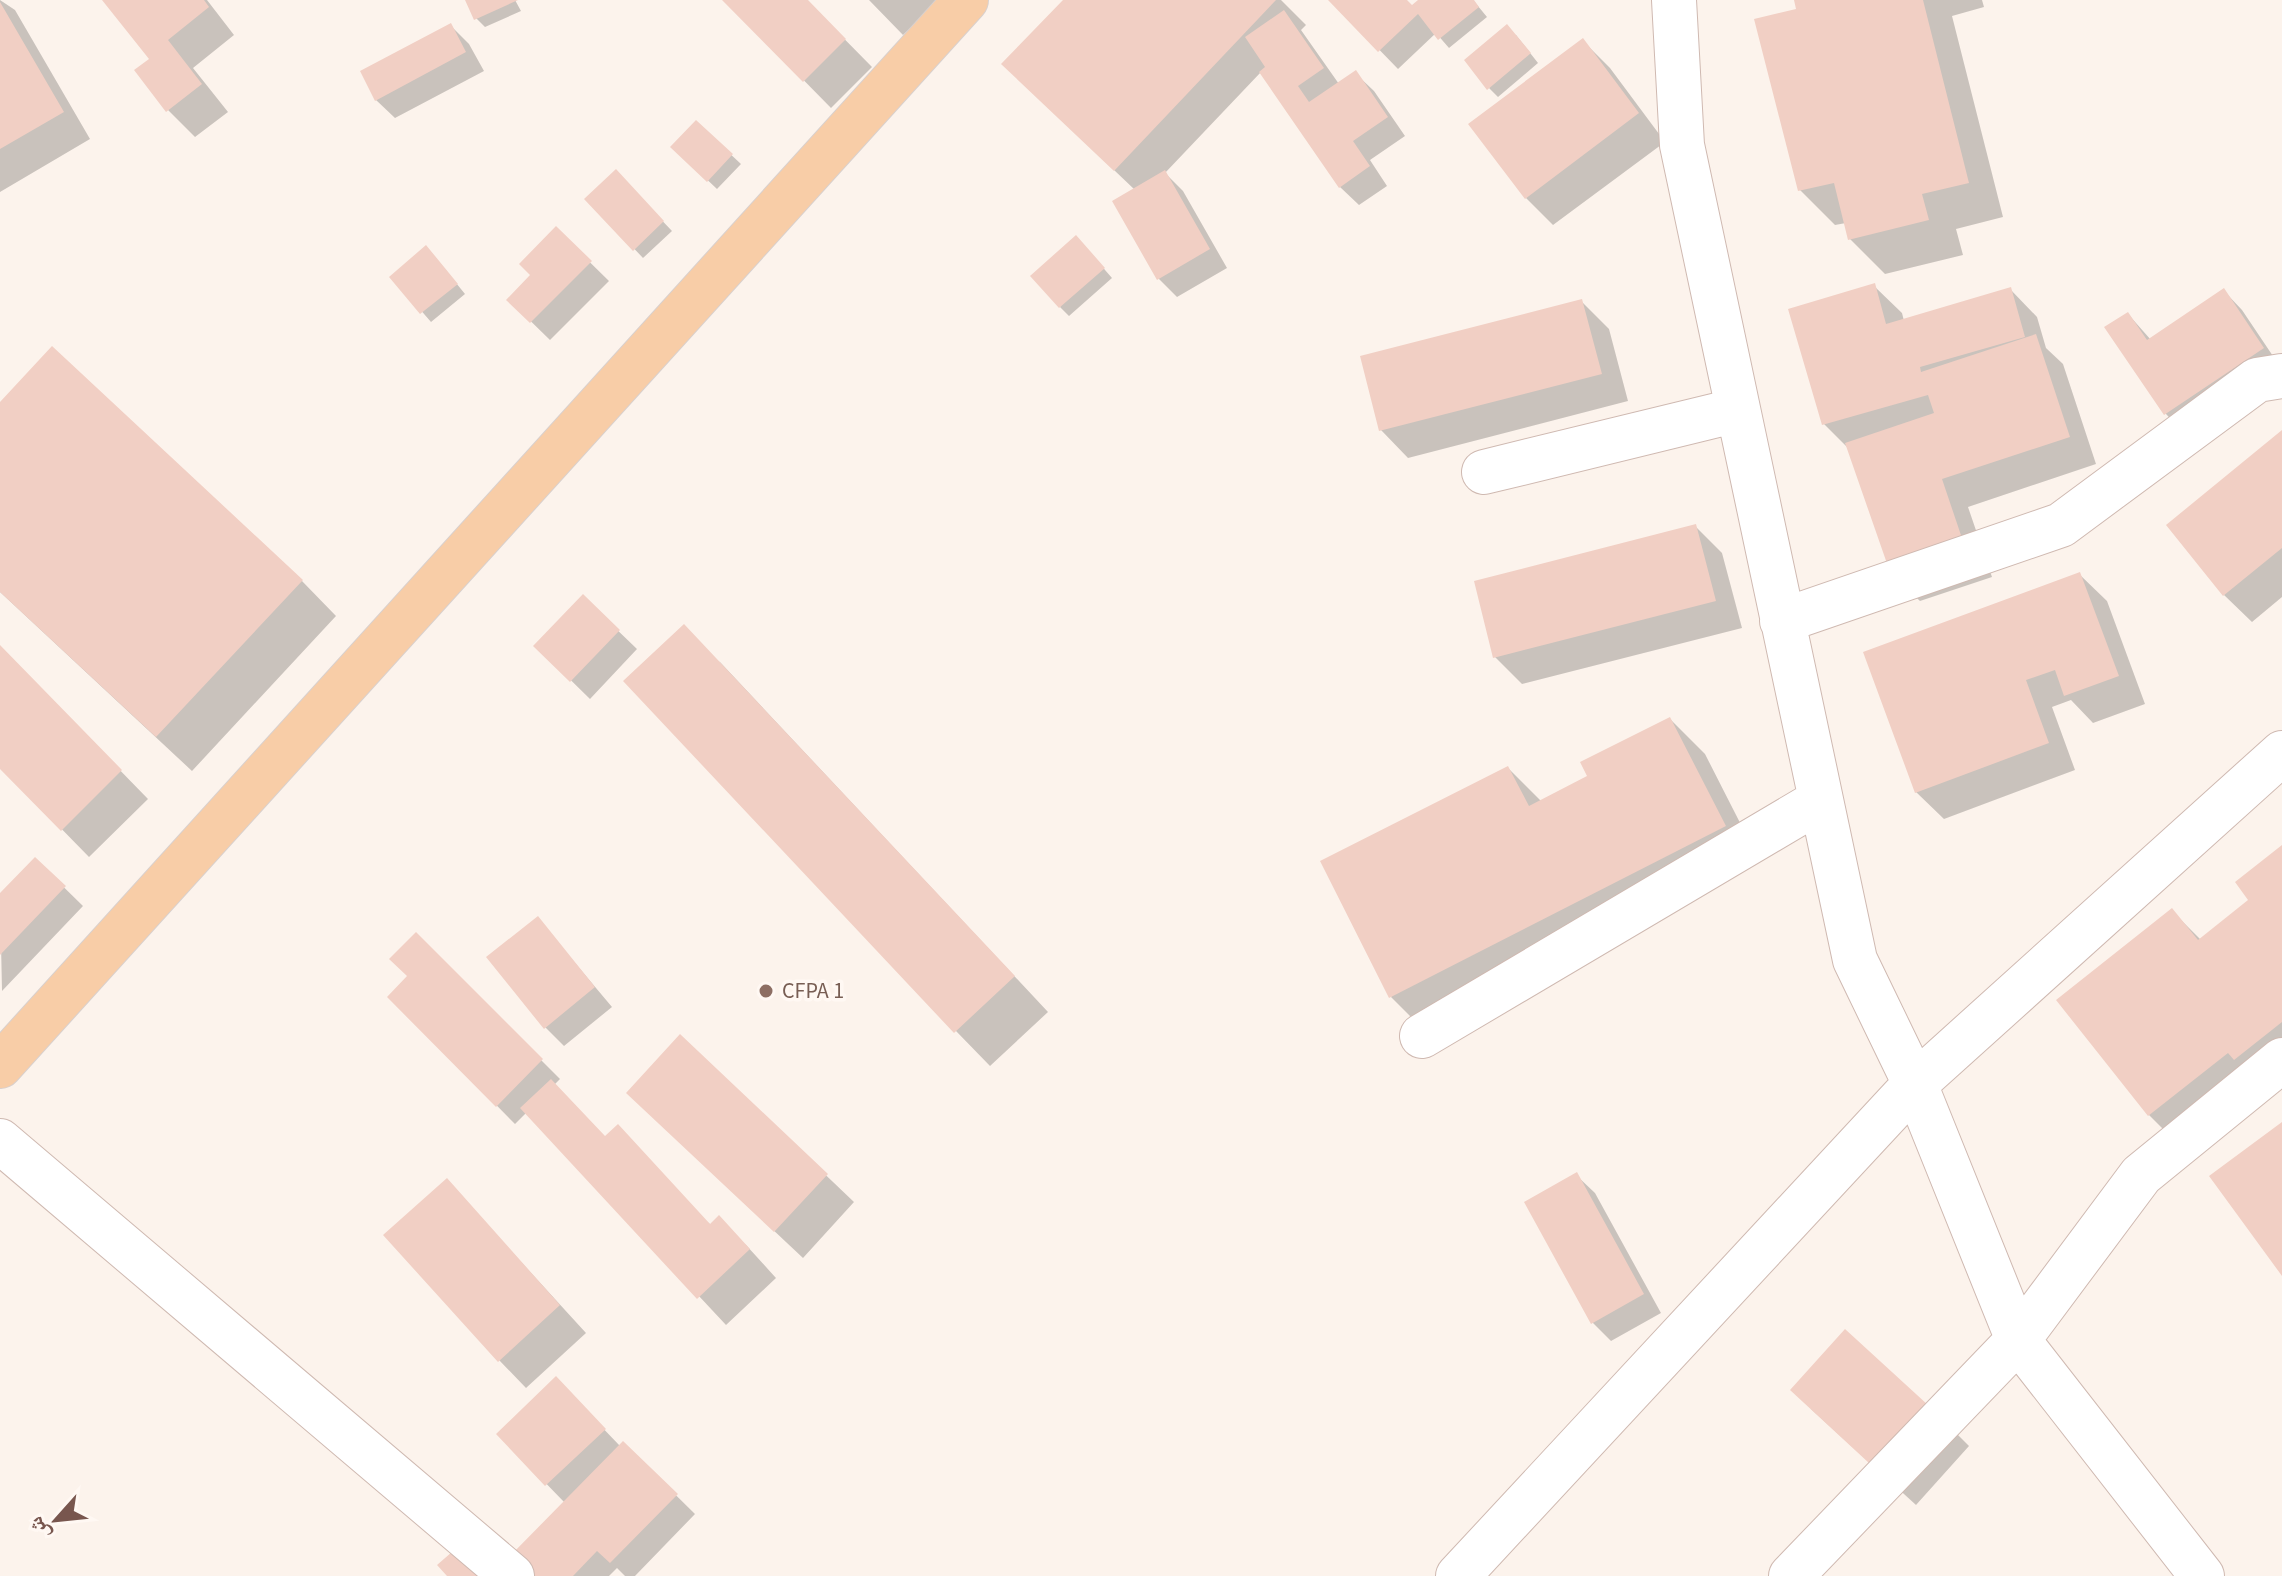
<svg xmlns="http://www.w3.org/2000/svg" width="2282" height="1576" viewBox="0 0 2282 1576" font-family="'Source Sans 3','Noto Naskh Arabic',sans-serif">
  <style>
    .shadow { fill: #0003 }
    .building { fill: #f1cfc4 }
    .lines { fill: none; stroke-linecap: round; stroke-linejoin: round }
    .street-casing { stroke: #cfb9b1; stroke-width: 46 }
    .primary-casing { stroke: #d9d0cd; stroke-width: 46 }
    .street { stroke: #fff; stroke-width: 44 }
    .primary { stroke: #f8cda7; stroke-width: 44 }
    .education-dot { fill: #8d6e63; stroke: #fff8f3; stroke-width: 3 }
    .labels { text-anchor: middle; dominant-baseline: central; stroke-width: 7; stroke-linejoin: round; paint-order: stroke }
    .education-label { font-size: 22px; fill: #785e54; stroke: #fff8f3; text-anchor: start }
  </style>
  <rect width="100%" height="100%" fill="#fcf3ec"/>
  <!-- shadow -->
  <path class="shadow" d="M 0,0 L 15,10 L 90,139 L 0,192 Z
    M 105,0 L 207,0 L 234,35 L 193,68 L 228,112 L 195,137 L 168,110 L 152,59 Z
    M 471,0 L 515,0 L 521,11 L 485,27 L 476,18 Z
    M 725,0 L 806,0 L 872,67 L 831,108 Z
    M 869,0 L 940,0 L 903,35 Z
    M 1065,0 L 1281,0 L 1306,25 L 1301,30 L 1339,84 L 1355,73 L 1374,91 L 1405,136 L 1370,160 L 1387,186 L 1359,205 L 1340,187 L 1261,72 L 1165,173 L 1183,191 L 1227,268 L 1177,297 L 1159,279 L 1135,190 L 1031,91 Z
    M 1331,0 L 1405,0 L 1412,7 L 1421,0 L 1473,0 L 1487,17 L 1449,48 L 1436,33 L 1398,69 Z
    M 1796,0 L 1982,0 L 1984,7 L 1952,16 L 2003,217 L 1956,229 L 1963,255 L 1885,274 L 1850,239 L 1846,223 L 1835,225 L 1800,190 Z
    M 450,25 L 469,44 L 484,71 L 395,118 L 376,100 Z
    M 1516,35 L 1538,63 L 1498,97 L 1489,88 Z
    M 1583,41 L 1610,68 L 1665,142 L 1553,225 L 1526,198 Z
    M 696,122 L 741,164 L 717,189 L 682,156 Z
    M 616,172 L 672,231 L 643,258 L 587,199 Z
    M 556,229 L 609,281 L 550,340 L 509,300 L 533,275 Z
    M 1085,247 L 1112,278 L 1069,316 L 1060,307 Z
    M 435,257 L 465,294 L 431,322 L 392,277 Z
    M 1874,286 L 1902,313 L 1904,321 L 2010,289 L 2037,317 L 2046,348 L 2063,364 L 2096,464 L 1968,507 L 1992,577 L 1920,601 L 1892,574 L 1850,450 L 1824,424 Z
    M 2224,291 L 2242,310 L 2281,368 L 2184,433 L 2166,414 L 2107,328 L 2128,314 L 2151,340 Z
    M 1582,302 L 1609,329 L 1628,401 L 1408,458 L 1381,430 Z
    M 0,406 L 302,581 L 336,616 L 192,771 L 0,592 Z
    M 2282,433 L 2282,597 L 2252,622 L 2224,595 Z
    M 1695,526 L 1722,553 L 1742,628 L 1522,684 L 1495,657 Z
    M 2079,574 L 2107,601 L 2145,704 L 2093,723 L 2071,700 L 2052,707 L 2075,770 L 1944,819 L 1916,792 Z
    M 583,597 L 637,649 L 590,699 L 536,646 Z
    M 0,647 L 148,799 L 89,857 L 0,766 Z
    M 719,661 L 1048,1012 L 990,1066 L 956,1031 Z
    M 1670,719 L 1705,754 L 1760,862 L 1426,1032 L 1391,997 L 1508,768 L 1541,801 L 1590,777 Z
    M 2282,848 L 2282,1084 L 2184,1150 L 2149,1115 L 2172,911 L 2201,940 L 2251,900 Z
    M 35,859 L 83,906 L 2,991 L 0,896 Z
    M 538,919 L 612,1007 L 564,1046 L 545,1027 Z
    M 416,935 L 560,1079 L 554,1085 L 606,1138 L 711,1225 L 746,1245 L 776,1278 L 726,1325 L 527,1112 L 515,1124 L 390,997 L 410,976 Z
    M 681,1037 L 854,1202 L 803,1258 L 656,1120 Z
    M 1576,1175 L 1595,1193 L 1661,1313 L 1611,1341 L 1593,1323 Z
    M 447,1181 L 586,1333 L 526,1388 L 499,1360 Z
    M 574,1398 L 620,1446 L 623,1443 L 695,1514 L 635,1576 L 625,1576 L 617,1568 L 609,1576 L 532,1576 L 565,1503 L 498,1434 Z
    M 1811,1409 L 1951,1428 L 1969,1446 L 1916,1505 Z"/>
  <!-- building -->
  <path class="building" d="M 102,0 L 204,0 L 209,7 L 168,40 L 202,84 L 166,112 L 134,70 L 149,59 Z
    M 465,0 L 518,0 L 474,20 Z
    M 722,0 L 808,0 L 846,39 L 803,82 Z
    M 1063,0 L 1276,0 L 1114,171 L 1001,64 Z
    M 1328,0 L 1407,0 L 1412,5 L 1418,0 L 1474,0 L 1479,7 L 1438,40 L 1418,14 L 1378,52 Z
    M 1794,0 L 1923,0 L 1969,183 L 1922,194 L 1929,220 L 1848,240 L 1834,183 L 1798,191 L 1754,19 L 1796,9 Z
    M 0,2 L 64,112 L 0,149 Z
    M 1284,10 L 1324,68 L 1298,86 L 1309,102 L 1356,70 L 1388,117 L 1353,141 L 1370,166 L 1339,188 L 1259,72 L 1265,67 L 1245,37 Z
    M 451,23 L 466,52 L 375,101 L 360,71 Z
    M 1507,24 L 1531,53 L 1487,90 L 1464,60 Z
    M 1583,38 L 1639,113 L 1525,199 L 1468,124 Z
    M 696,120 L 733,154 L 707,182 L 670,147 Z
    M 616,169 L 664,221 L 633,251 L 584,199 Z
    M 1165,170 L 1210,249 L 1157,280 L 1112,201 Z
    M 556,226 L 592,261 L 530,323 L 506,300 L 530,275 L 519,264 Z
    M 1076,235 L 1105,268 L 1059,308 L 1030,276 Z
    M 426,245 L 458,284 L 420,314 L 389,277 Z
    M 1875,283 L 1886,324 L 2011,287 L 2025,337 L 1920,367 L 1921,372 L 2036,334 L 2070,437 L 1942,479 L 1966,550 L 1891,575 L 1845,443 L 1934,413 L 1928,395 L 1822,425 L 1788,309 Z
    M 2224,288 L 2264,348 L 2164,415 L 2104,327 L 2128,312 L 2147,340 Z
    M 1582,299 L 1602,374 L 1379,431 L 1360,356 Z
    M 52,346 L 303,580 L 156,737 L 0,592 L 0,402 Z
    M 2282,430 L 2282,548 L 2223,596 L 2166,525 Z
    M 1696,524 L 1716,601 L 1493,658 L 1474,581 Z
    M 2080,572 L 2119,676 L 2064,696 L 2055,670 L 2026,680 L 2049,743 L 1915,793 L 1863,652 Z
    M 583,594 L 620,630 L 570,682 L 533,646 Z
    M 684,624 L 1015,976 L 954,1033 L 623,681 Z
    M 0,645 L 122,770 L 61,831 L 0,769 Z
    M 1670,717 L 1726,826 L 1389,998 L 1320,861 L 1508,766 L 1529,806 L 1587,776 L 1580,762 Z
    M 2282,845 L 2282,1022 L 2234,1060 L 2228,1053 L 2148,1116 L 2056,1000 L 2172,908 L 2198,940 L 2248,900 L 2235,882 Z
    M 35,857 L 66,886 L 0,955 L 0,893 Z
    M 538,916 L 595,987 L 544,1029 L 486,957 Z
    M 416,932 L 543,1059 L 496,1107 L 387,997 L 407,976 L 389,959 Z
    M 680,1034 L 828,1174 L 774,1232 L 626,1093 Z
    M 551,1079 L 605,1136 L 618,1124 L 710,1224 L 719,1215 L 750,1249 L 697,1299 L 520,1108 Z
    M 2282,1122 L 2282,1276 L 2209,1176 Z
    M 1577,1172 L 1644,1294 L 1591,1324 L 1524,1202 Z
    M 447,1178 L 560,1305 L 498,1362 L 383,1235 Z
    M 1845,1329 L 1952,1427 L 1896,1488 L 1790,1390 Z
    M 556,1376 L 606,1429 L 545,1486 L 496,1434 Z
    M 623,1441 L 678,1494 L 610,1563 L 597,1551 L 573,1576 L 530,1576 L 510,1556 Z
    M 460,1545 L 486,1576 L 447,1576 L 437,1565 Z"/>
  <g class="lines">
    <!-- street casing -->
    <g class="street-casing">
      <path id="street" d="M 1674,0 L 1682,145 L 1855,960 L 1915,1084 L 2018,1340 L 2202,1576
        M 1484,472 L 1738,410
        M 1782,621 L 2061,525 L 2257,380 L 2282,376
        M 1422,1036 L 1821,800
        M 0,1141 L 512,1576
        M 1458,1576 L 1915,1084 L 2282,753
        M 1791,1576 L 2018,1340 L 2141,1175 L 2282,1060"/>
    </g>
    <!-- primary casing -->
    <g class="primary-casing">
      <path id="primary" d="M 0,1066 L 966,0"/>
    </g>
    <!-- street -->
    <use href="#street" class="street"/>
    <!-- primary -->
    <use href="#primary" class="primary"/>
  </g>
  <!-- markers -->
  <circle class="education-dot" cx="766" cy="991" r="8"/>
  <g class="labels">
    <!-- education labels -->
    <g class="education-label">
      <text x="782" y="991">CFPA 1</text>
    </g>
  </g>
  <!-- north arrow -->
  <g transform="translate(56 1520) rotate(243)" stroke="#fff8f3" stroke-width="6" paint-order="stroke">
  <path d="M0-6L14 30L0 20L-14 30Z" fill="#78564e"/>
  <text y="-12" font-size="22" font-weight="bold" text-anchor="middle" fill="#78564e">ش</text>
  </g>
</svg>
